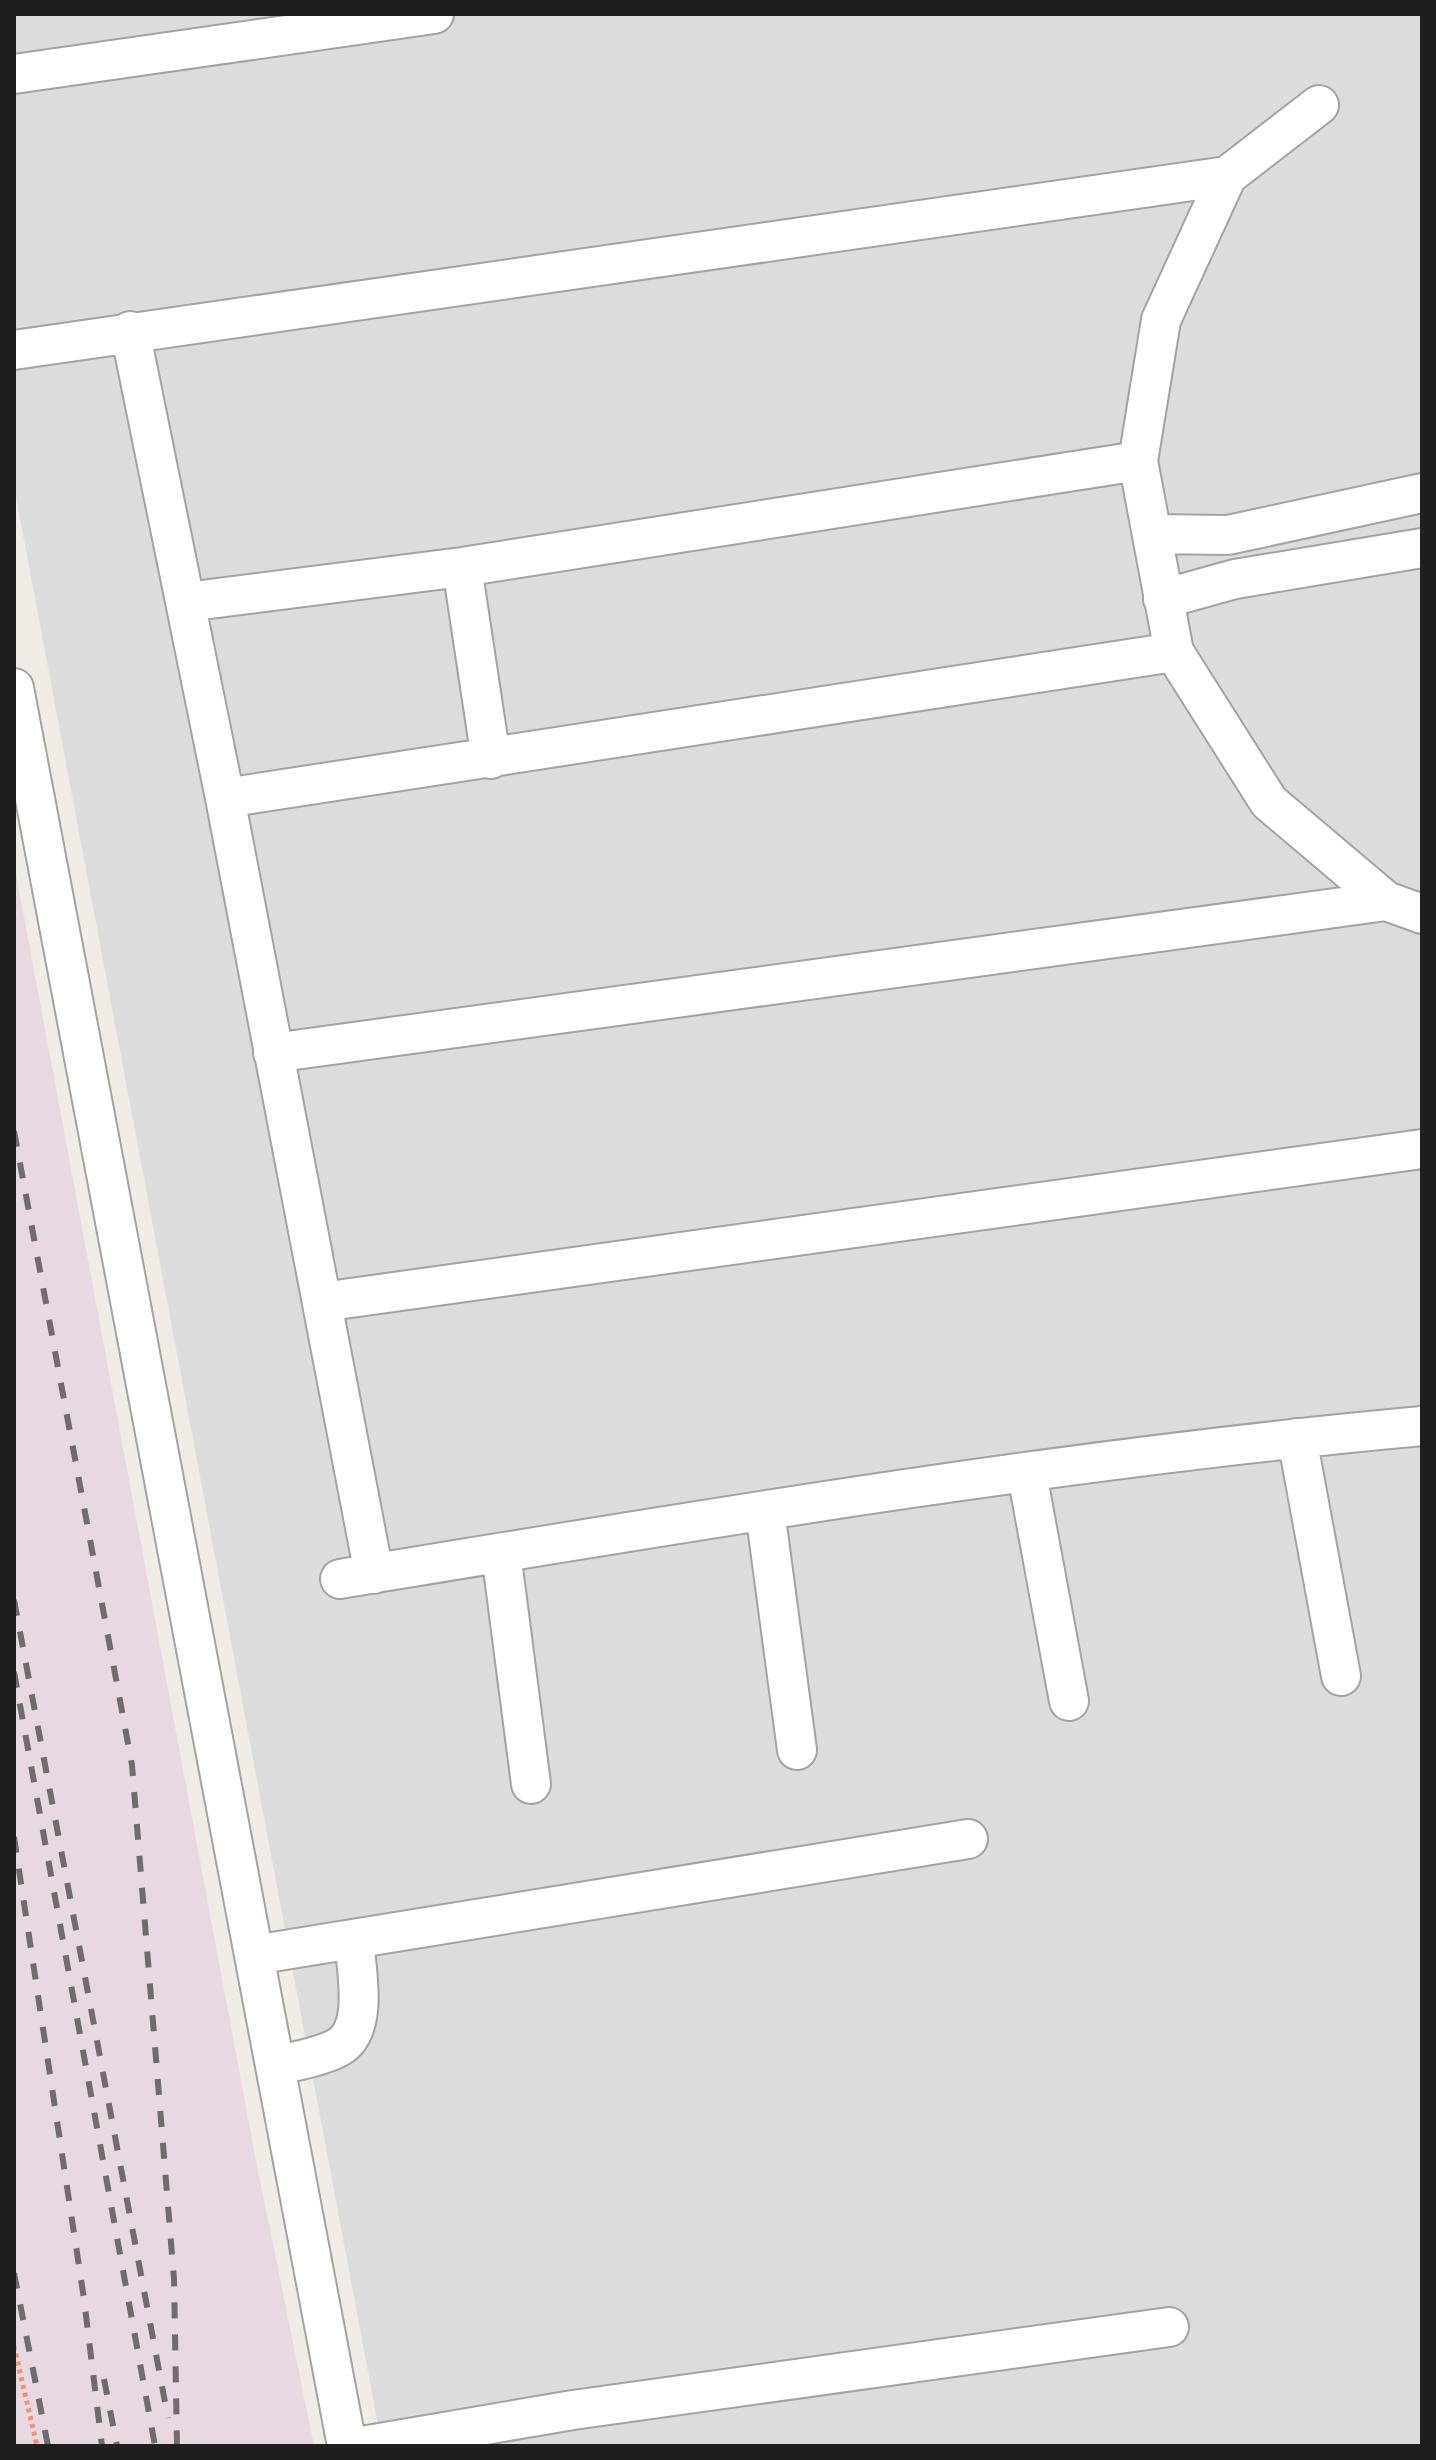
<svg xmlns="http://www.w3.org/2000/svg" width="1436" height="2460" viewBox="0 0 1436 2460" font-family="'Sofia Sans Condensed',sans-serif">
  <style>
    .residential { fill: #dddcdc }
    .industrial { fill: #e8d8e2 }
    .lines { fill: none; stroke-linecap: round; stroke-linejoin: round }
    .minor-casing { stroke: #a3a3a3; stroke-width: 42 }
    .path { stroke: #f29174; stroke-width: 5; stroke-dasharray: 4 4; stroke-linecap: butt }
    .minor { stroke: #fff; stroke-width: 38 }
    .rail { stroke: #6d6d6d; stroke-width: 6; stroke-dasharray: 16 16; stroke-linecap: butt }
  </style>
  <rect width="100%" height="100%" fill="#efede5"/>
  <!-- residential -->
  <path class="residential" d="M 14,14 L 1422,14 L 1422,2446 L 382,2446 L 14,486 Z"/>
  <!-- industrial -->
  <path class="industrial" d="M 14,863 L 256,2161 L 314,2446 L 14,2446 Z"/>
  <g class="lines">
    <!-- minor casing -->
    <g class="minor-casing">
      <path id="minor" d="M 14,74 L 434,14
        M 1319,105 L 1227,176 L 1161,320 L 1138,461 L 1174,652 L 1269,802 L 1386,901 L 1422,914
        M 130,331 L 225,798 L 374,1574
        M 14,350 L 1227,176
        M 1154,534 L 1228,535 L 1422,493
        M 462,567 L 491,759
        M 1163,599 L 1235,579 L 1422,548
        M 186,602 L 462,567 L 1138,461
        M 14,688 L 347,2446
        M 225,798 L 1174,652
        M 273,1053 L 1386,901
        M 322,1302 L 1422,1149
        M 1297,1438 L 1341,1676
        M 1027,1474 L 1069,1701
        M 765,1511 L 797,1750
        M 501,1553 L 531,1784
        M 340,1579 C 699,1520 1060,1459 1422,1426
        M 254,1955 L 968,1839
        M 275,2066 C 294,2061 317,2058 335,2049 C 371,2033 356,1970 354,1939
        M 362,2446 L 573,2410 L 1169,2327"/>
    </g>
    <!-- path -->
    <path class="path" d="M 14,2346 L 37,2446"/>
    <!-- minor -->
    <use href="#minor" class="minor"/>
    <!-- rail -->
    <path class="rail" d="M 14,1131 L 132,1765 L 174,2279 L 177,2446
      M 14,1600 L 168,2418
      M 14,1672 L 155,2446
      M 14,1837 L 84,2299 L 102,2446
      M 14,2273 L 48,2446
      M 104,2379 L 117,2446"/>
  </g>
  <!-- border -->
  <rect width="1436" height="2460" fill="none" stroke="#1f1f1f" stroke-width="32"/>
</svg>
